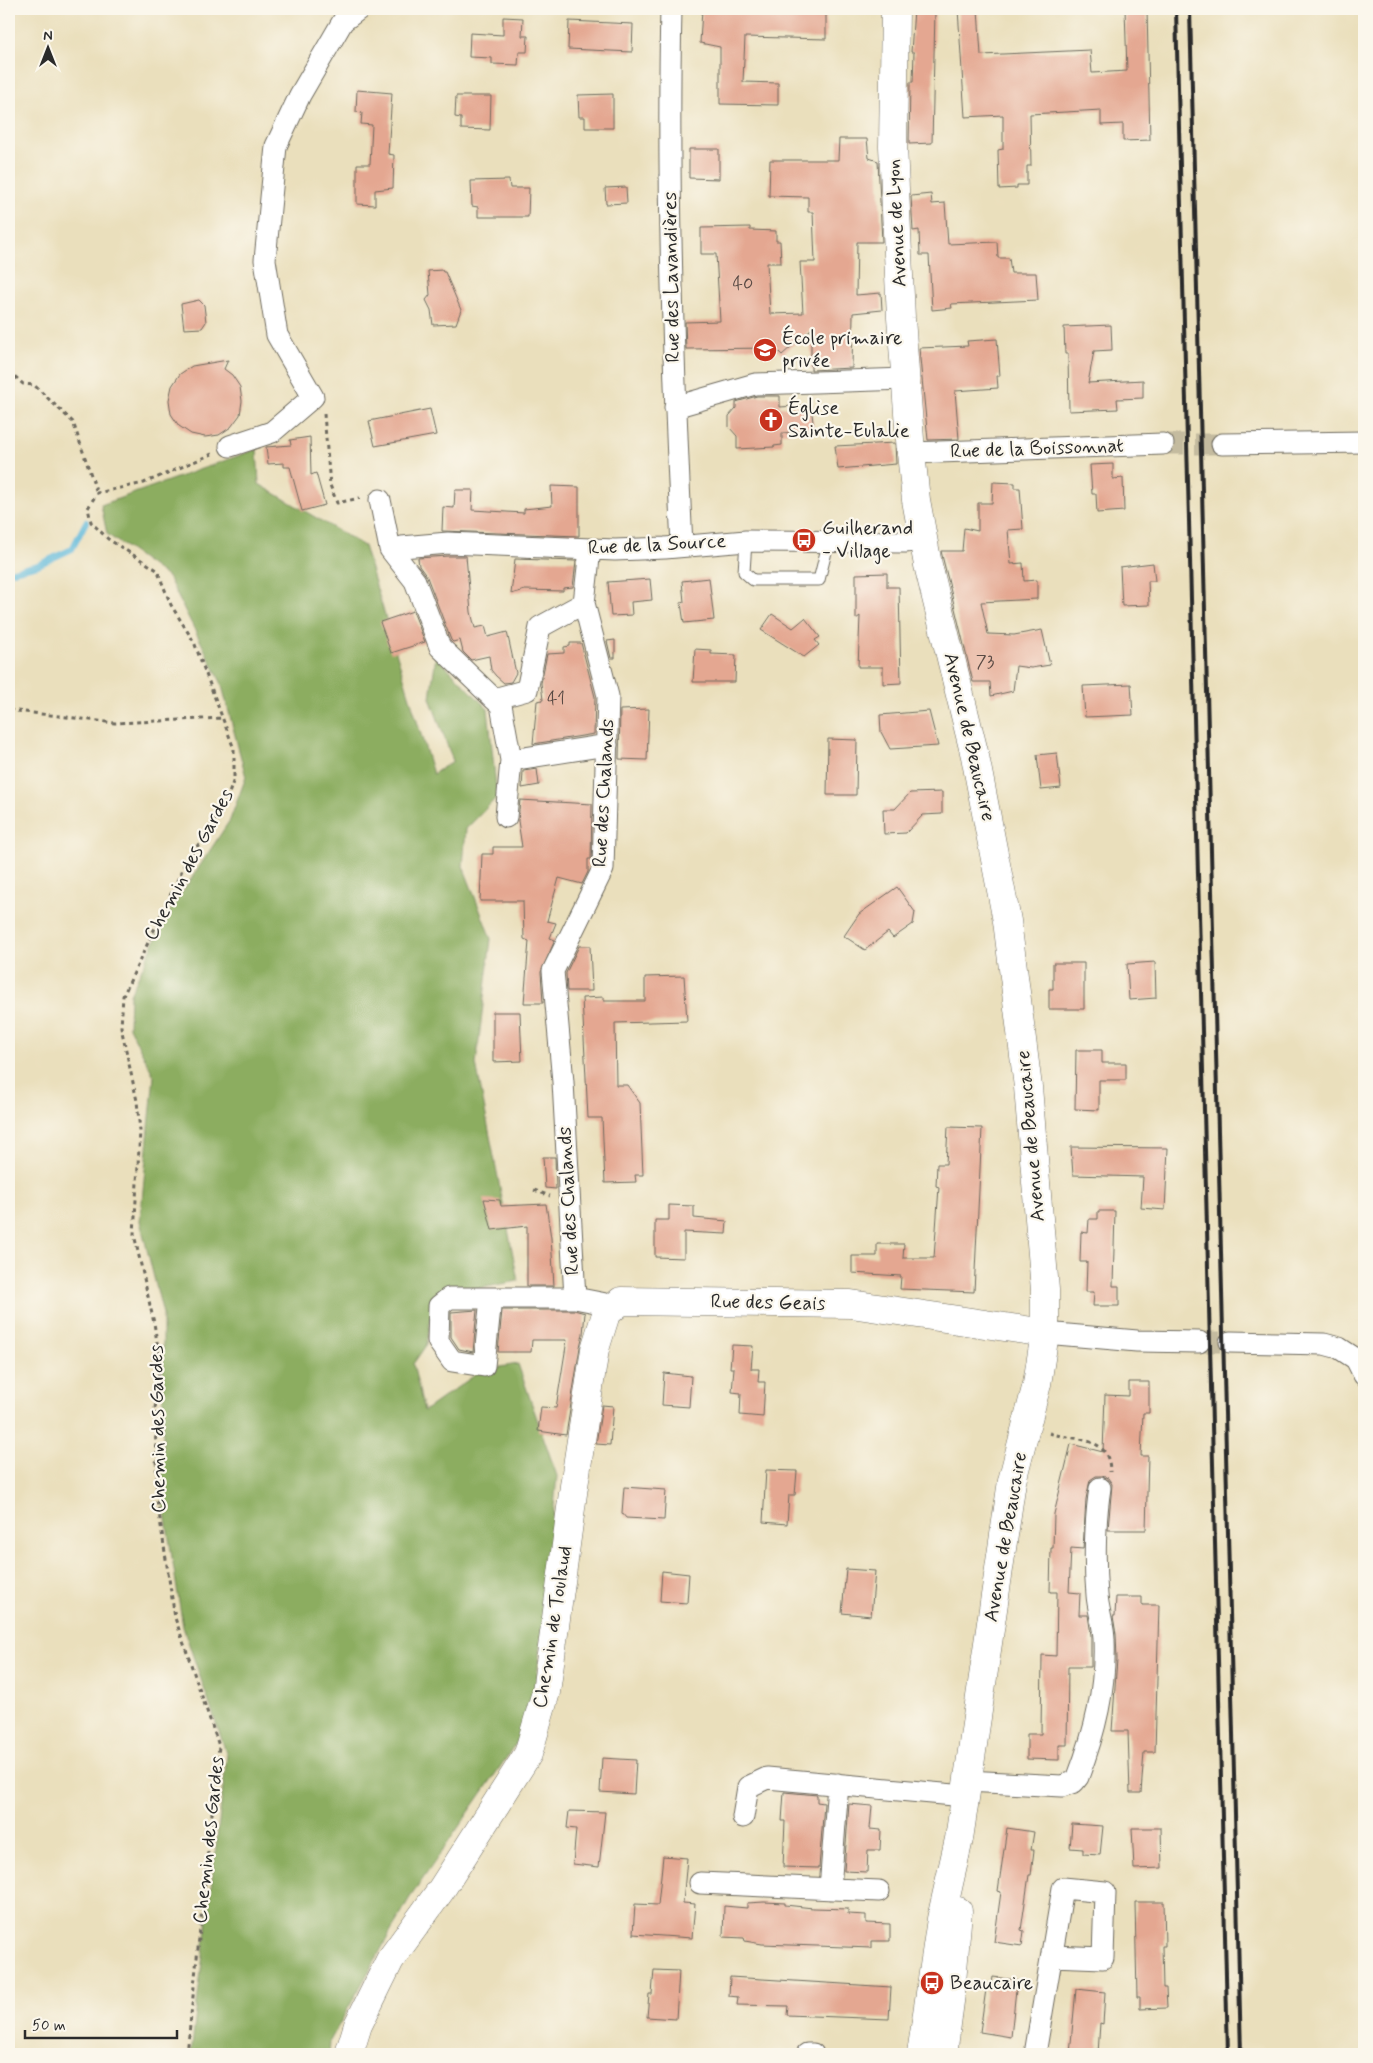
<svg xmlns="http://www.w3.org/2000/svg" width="1373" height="2063" viewBox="0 0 1373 2063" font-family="Mynerve,sans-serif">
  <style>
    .forest { fill: #8cad61; stroke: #5c6c46 }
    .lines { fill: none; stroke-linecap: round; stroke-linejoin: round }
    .stream { stroke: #5bb7d9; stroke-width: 6 }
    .building { fill: #e4a791 }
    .minor-tunnel { stroke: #c4bb9f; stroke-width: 21; stroke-dasharray: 21 11; stroke-linecap: butt }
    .service-casing { stroke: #6e6a5e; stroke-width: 13 }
    .minor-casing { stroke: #6e6a5e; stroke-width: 23 }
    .tertiary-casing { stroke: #6e6a5e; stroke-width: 29 }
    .primary-casing { stroke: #6e6a5e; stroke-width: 29 }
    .path { stroke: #6e6a5e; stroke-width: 3; stroke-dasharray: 4 4; stroke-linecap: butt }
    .service { stroke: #fff; stroke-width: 11 }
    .minor { stroke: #fff; stroke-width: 21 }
    .tertiary { stroke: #fff; stroke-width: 28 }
    .primary { stroke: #fff; stroke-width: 28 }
    .rail { stroke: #2b2b2b; stroke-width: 4 }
    .labels { text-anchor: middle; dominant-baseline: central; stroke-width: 4.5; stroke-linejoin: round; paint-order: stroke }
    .number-label { font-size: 18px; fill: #594a44 }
    .street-label { font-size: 20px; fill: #2b2b2b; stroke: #fbf7ec }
    .poi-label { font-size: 20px; fill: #2b2b2b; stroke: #fbf7ec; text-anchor: start }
  </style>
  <rect width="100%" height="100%" fill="#fbf7ec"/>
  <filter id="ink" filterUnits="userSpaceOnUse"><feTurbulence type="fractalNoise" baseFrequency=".02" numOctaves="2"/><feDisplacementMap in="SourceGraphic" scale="10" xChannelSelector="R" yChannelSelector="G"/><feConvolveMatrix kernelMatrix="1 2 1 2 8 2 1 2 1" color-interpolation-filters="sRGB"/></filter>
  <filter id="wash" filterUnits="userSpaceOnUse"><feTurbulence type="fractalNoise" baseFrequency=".0096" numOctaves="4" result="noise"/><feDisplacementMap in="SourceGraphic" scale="20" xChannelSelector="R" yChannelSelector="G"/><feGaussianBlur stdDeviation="1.12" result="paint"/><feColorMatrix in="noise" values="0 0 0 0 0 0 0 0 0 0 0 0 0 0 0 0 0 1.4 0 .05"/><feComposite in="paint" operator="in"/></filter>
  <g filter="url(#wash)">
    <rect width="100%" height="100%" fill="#eadfbc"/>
    <!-- forest -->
    <path class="forest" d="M 257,449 L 259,484 L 364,546 L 433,774 L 453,761 L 430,698 L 436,656 L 488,709 L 497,797 L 466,829 L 463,866 L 491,939 L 476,1064 L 518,1281 L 434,1297 L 427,1344 L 413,1364 L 424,1411 L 482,1370 L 518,1364 L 557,1476 L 537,1677 L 518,1741 L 409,1899 L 330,2041 L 329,2054 L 191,2054 L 227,1755 L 183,1627 L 163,1500 L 163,1314 L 140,1221 L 154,1076 L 129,1027 L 130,994 L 166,917 L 230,820 L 246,777 L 221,682 L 168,577 L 107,534 L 101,505 Z"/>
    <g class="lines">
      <!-- stream -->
      <path class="stream" d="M 9,572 L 38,565 L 72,549 L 86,522"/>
    </g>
    <g id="blocks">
      <!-- building -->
      <path class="building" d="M 702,9 L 826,10 L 826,39 L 745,37 L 743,82 L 778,83 L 778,105 L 720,104 L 720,47 L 700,43 Z
        M 914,9 L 935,11 L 932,143 L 909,144 L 910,82 L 913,82 L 914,52 L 911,52 Z
        M 958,9 L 978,9 L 981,55 L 1090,50 L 1092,73 L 1127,71 L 1125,9 L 1147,9 L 1150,140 L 1123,141 L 1123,124 L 1101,125 L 1101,110 L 1030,114 L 1031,166 L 1027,166 L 1027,185 L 1017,185 L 1017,188 L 999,189 L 998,150 L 1003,149 L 1003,115 L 965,117 Z
        M 503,17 L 523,18 L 522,36 L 528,36 L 527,52 L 519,52 L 518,65 L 492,64 L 492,58 L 469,57 L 470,33 L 503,35 Z
        M 569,21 L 633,24 L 632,52 L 568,49 Z
        M 357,90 L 392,93 L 388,154 L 394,155 L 393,188 L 375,190 L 375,205 L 357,204 L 357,164 L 370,164 L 372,125 L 361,124 L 362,113 L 356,112 Z
        M 613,94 L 613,128 L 585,128 L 585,117 L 579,117 L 578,95 Z
        M 456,96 L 491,96 L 490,130 L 461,129 L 461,118 L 455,117 Z
        M 839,139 L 867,139 L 869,158 L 878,161 L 882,242 L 857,242 L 856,295 L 881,293 L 882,310 L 853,313 L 852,368 L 811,370 L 811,329 L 782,355 L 775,348 L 686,349 L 685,322 L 720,321 L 716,254 L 701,254 L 701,228 L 750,227 L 750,230 L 776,231 L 776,241 L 780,241 L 781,263 L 767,263 L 770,314 L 803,313 L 800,262 L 815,262 L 813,212 L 808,212 L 808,197 L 769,196 L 770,160 L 838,160 Z
        M 689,149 L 719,149 L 719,179 L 689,178 Z
        M 509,180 L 510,188 L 529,188 L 528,217 L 478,217 L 478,207 L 472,206 L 471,181 Z
        M 626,187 L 627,203 L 606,204 L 605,188 Z
        M 931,194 L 932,204 L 945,203 L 948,244 L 997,242 L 998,258 L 1009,258 L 1011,273 L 1036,273 L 1038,300 L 951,304 L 952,308 L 932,310 L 929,255 L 920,255 L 919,230 L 913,231 L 911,196 Z
        M 442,270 L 443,272 L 445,272 L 461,310 L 456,324 L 433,325 L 431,310 L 426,300 L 430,295 L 428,271 Z
        M 199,300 L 204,305 L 206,322 L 202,328 L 184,329 L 181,304 Z
        M 1111,325 L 1112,350 L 1094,351 L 1088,383 L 1143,380 L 1143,398 L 1117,399 L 1118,409 L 1069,411 L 1068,354 L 1065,354 L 1064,327 Z
        M 997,339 L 1000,376 L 997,376 L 998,388 L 955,391 L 959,439 L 928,440 L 919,348 L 968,346 L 967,341 Z
        M 228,360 L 224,369 L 232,375 L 240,387 L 242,401 L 240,415 L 231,427 L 219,435 L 205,437 L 191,434 L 179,426 L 171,414 L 169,400 L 172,386 L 180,374 L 192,366 Z
        M 757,396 L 780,396 L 780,407 L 811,405 L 814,431 L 782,433 L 782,445 L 774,446 L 774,447 L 737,449 L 737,436 L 729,427 L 729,416 L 736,408 L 736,402 Z
        M 430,409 L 436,435 L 375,446 L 369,421 Z
        M 310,437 L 311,475 L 316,473 L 325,505 L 302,511 L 290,467 L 284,467 L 284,463 L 268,464 L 266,447 L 291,445 L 290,440 Z
        M 895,443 L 896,464 L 838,469 L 835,446 Z
        M 1113,464 L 1113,479 L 1123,478 L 1124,511 L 1097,513 L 1096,494 L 1092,494 L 1090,465 Z
        M 993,482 L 1015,483 L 1015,488 L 1020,488 L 1023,529 L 1008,530 L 1011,564 L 1023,563 L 1024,581 L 1037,580 L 1037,599 L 981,602 L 988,634 L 1014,635 L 1042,630 L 1050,665 L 1031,668 L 1016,666 L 1013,691 L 991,696 L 990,682 L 973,682 L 941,551 L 962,551 L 964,528 L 978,531 L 978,503 L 992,503 Z
        M 551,486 L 579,487 L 579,536 L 442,531 L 443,507 L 454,508 L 455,490 L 473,490 L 472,510 L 524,513 L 524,509 L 552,506 Z
        M 448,556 L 466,556 L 471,612 L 475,628 L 485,626 L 488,637 L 507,632 L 516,673 L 511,682 L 504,683 L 496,676 L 491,670 L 489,656 L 471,660 L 463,652 L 460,640 L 453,642 L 451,640 L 427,577 L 419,566 L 418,558 Z
        M 515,559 L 576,561 L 573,587 L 563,588 L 563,591 L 525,590 L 511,594 Z
        M 1153,563 L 1155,581 L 1148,581 L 1149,605 L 1122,606 L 1120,567 Z
        M 887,573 L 887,587 L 899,587 L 901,683 L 883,684 L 883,667 L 858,667 L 860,616 L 856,619 L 856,574 Z
        M 709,578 L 714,620 L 684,623 L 681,603 L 684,602 L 682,581 Z
        M 650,579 L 652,600 L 631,602 L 632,615 L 611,616 L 608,582 Z
        M 413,611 L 425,642 L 391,653 L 380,622 Z
        M 772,614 L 793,628 L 805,618 L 820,637 L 815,640 L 819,645 L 804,657 L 761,630 Z
        M 615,640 L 615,658 L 611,658 L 607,641 Z
        M 570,643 L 581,643 L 595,697 L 594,734 L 533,744 L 537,701 L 543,700 L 541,683 L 547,654 L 564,653 L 564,647 L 570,646 Z
        M 695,649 L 711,650 L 711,654 L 736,655 L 735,682 L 693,682 Z
        M 1131,684 L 1133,715 L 1085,717 L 1083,686 Z
        M 649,709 L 647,760 L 619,759 L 620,710 Z
        M 929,711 L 938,746 L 890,749 L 881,732 L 880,715 Z
        M 828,739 L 857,740 L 856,795 L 827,795 Z
        M 1057,753 L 1061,788 L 1041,790 L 1037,755 Z
        M 537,769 L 539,785 L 522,788 L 523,771 Z
        M 942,792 L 942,814 L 923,815 L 906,833 L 884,834 L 883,809 L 895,809 L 910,793 Z
        M 520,800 L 592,804 L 591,859 L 588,859 L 588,872 L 582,884 L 559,878 L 547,921 L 556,923 L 550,938 L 555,940 L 541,972 L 543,1003 L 524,1003 L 529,941 L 524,939 L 523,901 L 480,901 L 482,854 L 493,854 L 493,847 L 522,847 L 518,821 Z
        M 897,887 L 915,912 L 913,924 L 893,938 L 888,932 L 865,950 L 844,936 L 859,914 Z
        M 579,946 L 590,946 L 592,991 L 567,991 L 566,973 Z
        M 1155,962 L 1156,998 L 1129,1000 L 1127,964 Z
        M 1053,963 L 1084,963 L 1084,1009 L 1049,1009 L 1049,989 L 1053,989 Z
        M 684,976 L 687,1021 L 615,1023 L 616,1085 L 627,1085 L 640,1103 L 643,1175 L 635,1175 L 636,1182 L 605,1183 L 602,1118 L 588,1118 L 582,998 L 604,997 L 604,1001 L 645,1001 L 645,977 Z
        M 493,1012 L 520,1012 L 522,1061 L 493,1062 Z
        M 1076,1050 L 1102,1050 L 1102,1063 L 1126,1063 L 1126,1080 L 1099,1080 L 1099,1110 L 1075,1109 Z
        M 948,1127 L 982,1128 L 974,1292 L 900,1289 L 901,1276 L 852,1273 L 852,1256 L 877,1256 L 877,1244 L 904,1244 L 903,1258 L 934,1258 L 939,1187 L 936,1186 L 937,1164 L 946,1164 Z
        M 1071,1147 L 1168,1148 L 1165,1210 L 1141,1208 L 1143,1177 L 1073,1175 Z
        M 543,1157 L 555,1157 L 556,1189 L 545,1188 Z
        M 484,1199 L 500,1200 L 501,1206 L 546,1204 L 551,1238 L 554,1286 L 527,1286 L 527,1226 L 492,1230 Z
        M 669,1205 L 694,1206 L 694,1218 L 727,1221 L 726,1234 L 684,1232 L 684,1258 L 655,1257 L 655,1220 L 669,1220 Z
        M 1098,1211 L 1115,1211 L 1113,1286 L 1119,1286 L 1119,1306 L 1093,1306 L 1094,1292 L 1086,1292 L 1087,1262 L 1080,1262 L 1081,1232 L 1088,1233 L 1089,1219 L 1098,1219 Z
        M 477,1310 L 473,1352 L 459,1349 L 451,1337 L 451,1312 Z
        M 502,1310 L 574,1310 L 585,1313 L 583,1334 L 580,1347 L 566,1435 L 538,1431 L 541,1407 L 556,1408 L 567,1340 L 532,1340 L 531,1352 L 498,1352 Z
        M 732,1345 L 753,1346 L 751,1369 L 759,1369 L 758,1382 L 765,1382 L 763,1417 L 740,1415 L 741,1393 L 732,1392 L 734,1368 L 730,1368 Z
        M 664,1373 L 691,1376 L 689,1407 L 662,1405 Z
        M 1129,1382 L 1149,1382 L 1149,1413 L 1143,1413 L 1141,1456 L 1148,1456 L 1146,1530 L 1108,1530 L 1112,1484 L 1108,1478 L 1102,1476 L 1096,1476 L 1090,1480 L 1086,1499 L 1083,1549 L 1071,1548 L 1069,1592 L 1080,1593 L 1079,1615 L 1088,1615 L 1091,1635 L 1091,1667 L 1068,1667 L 1067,1745 L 1059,1745 L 1059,1760 L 1027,1759 L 1027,1734 L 1041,1734 L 1042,1655 L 1056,1656 L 1057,1592 L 1050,1592 L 1051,1548 L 1053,1548 L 1054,1514 L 1071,1444 L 1103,1452 L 1105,1395 L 1129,1396 Z
        M 602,1405 L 613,1406 L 610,1445 L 596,1444 Z
        M 766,1470 L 797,1471 L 795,1495 L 789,1495 L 787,1524 L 763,1522 Z
        M 624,1487 L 666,1490 L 664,1520 L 626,1518 L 622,1513 Z
        M 846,1569 L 875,1571 L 871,1616 L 842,1613 Z
        M 662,1571 L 689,1574 L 687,1603 L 660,1601 Z
        M 1116,1597 L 1142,1597 L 1142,1605 L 1159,1605 L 1155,1752 L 1144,1752 L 1141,1793 L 1130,1793 L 1128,1731 L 1112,1731 L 1117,1659 L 1116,1634 L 1113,1616 L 1115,1616 Z
        M 602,1758 L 636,1760 L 634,1794 L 600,1792 Z
        M 784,1792 L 817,1795 L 817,1802 L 824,1803 L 819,1868 L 783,1867 L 785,1821 L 782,1821 Z
        M 849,1804 L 872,1806 L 870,1829 L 881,1830 L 880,1850 L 868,1850 L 867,1872 L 844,1871 Z
        M 569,1811 L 605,1812 L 599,1867 L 573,1864 L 576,1829 L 567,1828 Z
        M 1072,1824 L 1103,1826 L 1100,1855 L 1083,1854 L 1083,1849 L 1070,1848 Z
        M 1007,1828 L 1034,1832 L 1031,1850 L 1034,1850 L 1031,1875 L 1029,1875 L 1021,1930 L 1024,1931 L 1022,1946 L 994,1942 L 1001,1892 L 998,1891 Z
        M 1132,1828 L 1161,1828 L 1162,1868 L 1134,1869 Z
        M 663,1856 L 687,1858 L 683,1903 L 695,1904 L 692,1938 L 633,1934 L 635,1904 L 658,1905 Z
        M 764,1902 L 785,1903 L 785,1905 L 813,1908 L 848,1909 L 848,1914 L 866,1915 L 866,1923 L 890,1924 L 890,1941 L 872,1941 L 872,1948 L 762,1944 L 745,1941 L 744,1938 L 723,1937 L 724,1906 L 747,1908 L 747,1903 Z
        M 1135,1902 L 1164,1902 L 1165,1946 L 1162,1946 L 1163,1988 L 1166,1988 L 1167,2008 L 1140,2009 L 1140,1997 L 1137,1997 Z
        M 654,1970 L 679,1971 L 676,2019 L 647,2017 L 649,1994 L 652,1994 Z
        M 730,1977 L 891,1987 L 889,2019 L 787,2015 L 788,2006 L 737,2005 L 738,1997 L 729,1996 Z
        M 993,1977 L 1017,1980 L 1011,2037 L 980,2032 L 986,1989 L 991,1989 Z
        M 1076,1989 L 1105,1992 L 1103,2024 L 1100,2023 L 1098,2054 L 1070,2054 Z"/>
    </g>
  </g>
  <g filter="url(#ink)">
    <use href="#blocks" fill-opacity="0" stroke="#6e6a5e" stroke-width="1"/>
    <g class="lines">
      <!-- minor-tunnel -->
      <path class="minor-tunnel" d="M 1163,444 L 1222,444
        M 1199,1342 L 1230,1342"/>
      <!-- service casing -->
      <g class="service-casing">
        <path id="service" d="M 746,541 L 744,572 L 753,580 L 819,580 L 826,552 L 826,540"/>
      </g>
      <!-- minor casing -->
      <g class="minor-casing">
        <path id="minor" d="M 671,9 C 667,188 673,367 682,545
          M 675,407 L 755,384 L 906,379
          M 1222,444 L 1364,442
          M 230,446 L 272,432 L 313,397 L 277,335 L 265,260 L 276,146 L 300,95 L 343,21 L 359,9
          M 911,453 L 1163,444
          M 380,500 L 390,549 L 415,581 L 440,647 L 494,699
          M 394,553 L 402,547 L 448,543 L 615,550 L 665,548 L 746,541 L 905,542 L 922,540
          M 511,760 L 607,745
          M 506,817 L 511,760 L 501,705 L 494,699 L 527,690 L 540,627 L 584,603
          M 491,1298 L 449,1298 L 439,1306 L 438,1341 L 452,1361 L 484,1366 L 491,1298 L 575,1298 L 616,1306
          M 575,1298 L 563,1082 L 553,971 L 603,869 L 608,696 L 584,603 L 590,549
          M 1045,1333 L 1137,1341 L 1199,1342
          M 1230,1342 L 1324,1344 L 1339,1348 L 1356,1359 L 1364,1375
          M 967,1781 L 1062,1786 L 1074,1782 L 1078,1777 C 1095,1732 1106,1689 1104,1640 C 1104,1625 1098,1610 1097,1595 C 1094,1562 1095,1520 1100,1488
          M 743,1817 L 748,1787 L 767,1778 L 965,1796
          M 700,1883 L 879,1891
          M 830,1889 L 838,1784
          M 807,2054 L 813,2054
          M 1035,2054 L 1063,1888 L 1105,1892 L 1103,1958 L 1052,1956"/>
      </g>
      <!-- tertiary casing -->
      <g class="tertiary-casing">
        <path id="tertiary" d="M 349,2054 L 358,2025 L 390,1960 L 441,1890 L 528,1754 L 546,1692 L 574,1486 L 595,1349 L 606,1314 L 621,1301 L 851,1304 L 1045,1333"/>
      </g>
      <!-- primary casing -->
      <g class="primary-casing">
        <path id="primary" d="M 895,9 L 893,146 L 901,318 L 911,453 L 916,500 L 928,565 L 975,756 L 1007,921 L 1028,1087 L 1045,1290 L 1045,1333 L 1037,1384 L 1012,1481 L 959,1839 L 941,1919 L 921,2054
          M 943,2054 L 951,1994 L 958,1911"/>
      </g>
      <!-- path -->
      <path class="path" d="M 9,371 L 23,384 L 34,385 L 73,422 L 97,493
        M 324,414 L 330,485 L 337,503 L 360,498
        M 9,710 L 115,723 L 223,718
        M 534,1190 L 550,1196
        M 1049,1433 C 1073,1441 1110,1434 1110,1472
        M 187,2054 L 219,1746 L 175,1618 L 157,1500 L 155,1409 L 160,1361 L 154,1323 L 134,1234 L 140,1131 L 137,1101 L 121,1027 L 123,996 L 184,866 L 225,805 L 234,779 L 234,749 L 194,642 L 171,605 L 157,570 L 108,539 L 91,522 L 88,508 L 97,493 L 144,483 L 212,454"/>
      <!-- service -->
      <use href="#service" class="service"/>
      <!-- minor -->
      <use href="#minor" class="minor"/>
      <!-- tertiary -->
      <use href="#tertiary" class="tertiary"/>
      <!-- primary -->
      <use href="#primary" class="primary"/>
      <!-- rail -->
      <path class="rail" d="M 1176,9 L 1228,2054
        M 1190,9 L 1241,2054"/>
    </g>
  </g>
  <!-- icons -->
  <defs>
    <g id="school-disc" transform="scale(1.25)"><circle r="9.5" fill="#c8321e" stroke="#fbf7ec"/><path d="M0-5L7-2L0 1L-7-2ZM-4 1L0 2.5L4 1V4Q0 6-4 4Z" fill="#fff"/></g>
    <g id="church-disc" transform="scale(1.25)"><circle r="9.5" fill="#c8321e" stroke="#fbf7ec"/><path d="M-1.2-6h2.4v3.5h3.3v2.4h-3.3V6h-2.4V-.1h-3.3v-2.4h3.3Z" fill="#fff"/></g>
    <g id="bus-disc" transform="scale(1.25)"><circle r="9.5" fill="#c8321e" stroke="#fbf7ec"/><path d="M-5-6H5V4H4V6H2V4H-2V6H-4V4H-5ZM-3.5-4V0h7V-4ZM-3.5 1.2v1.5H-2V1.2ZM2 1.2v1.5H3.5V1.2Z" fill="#fff"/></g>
  </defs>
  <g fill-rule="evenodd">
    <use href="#school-disc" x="765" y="350"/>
    <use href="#church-disc" x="771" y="420"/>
    <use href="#bus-disc" x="804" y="540"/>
    <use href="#bus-disc" x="932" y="1983"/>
  </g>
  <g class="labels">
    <!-- number labels -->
    <g class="number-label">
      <text x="743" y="284">40</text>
      <text x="985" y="662">73</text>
      <text x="556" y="699">41</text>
    </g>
    <!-- street labels -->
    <g class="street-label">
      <text transform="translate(897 223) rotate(-93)">Avenue de Lyon</text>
      <text transform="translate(672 277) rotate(-91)">Rue des Lavandières</text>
      <text transform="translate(1037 449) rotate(-2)">Rue de la Boissonnat</text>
      <text transform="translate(657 545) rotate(-3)">Rue de la Source</text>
      <text transform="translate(969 737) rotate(77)">Avenue de Beaucaire</text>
      <text transform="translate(604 793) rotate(-87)">Rue des Chalands</text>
      <text transform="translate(189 865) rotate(-62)">Chemin des Gardes</text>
      <text transform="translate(1031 1136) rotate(-95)">Avenue de Beaucaire</text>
      <text transform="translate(569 1201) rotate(-93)">Rue des Chalands</text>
      <text transform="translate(768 1303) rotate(1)">Rue des Geais</text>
      <text transform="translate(158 1429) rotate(-91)">Chemin des Gardes</text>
      <text transform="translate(1006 1537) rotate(-80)">Avenue de Beaucaire</text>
      <text transform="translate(553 1627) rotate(-81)">Chemin de Toulaud</text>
      <text transform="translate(209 1840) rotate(-84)">Chemin des Gardes</text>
    </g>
    <!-- poi labels -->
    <g class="poi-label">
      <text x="782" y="338">École primaire<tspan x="782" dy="23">privée</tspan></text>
      <text x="788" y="408">Église<tspan x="788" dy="23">Sainte-Eulalie</tspan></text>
      <text x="822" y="528">Guilherand<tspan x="822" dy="23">- Village</tspan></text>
      <text x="950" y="1983">Beaucaire</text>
    </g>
  </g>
  <!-- margin -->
  <rect width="1373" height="2063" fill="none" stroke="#fbf7ec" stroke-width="30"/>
  <!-- north arrow -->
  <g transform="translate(48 48)" stroke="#fbf7ec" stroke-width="4" paint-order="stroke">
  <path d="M0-4L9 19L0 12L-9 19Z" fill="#2b2b2b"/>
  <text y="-8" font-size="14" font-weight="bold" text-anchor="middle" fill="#2b2b2b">N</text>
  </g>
  <!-- scale -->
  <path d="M25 2030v8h152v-8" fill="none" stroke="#2b2b2b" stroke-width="2.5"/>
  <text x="32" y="2030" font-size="15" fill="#2b2b2b" stroke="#fbf7ec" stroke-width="4" paint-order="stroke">50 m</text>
</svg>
